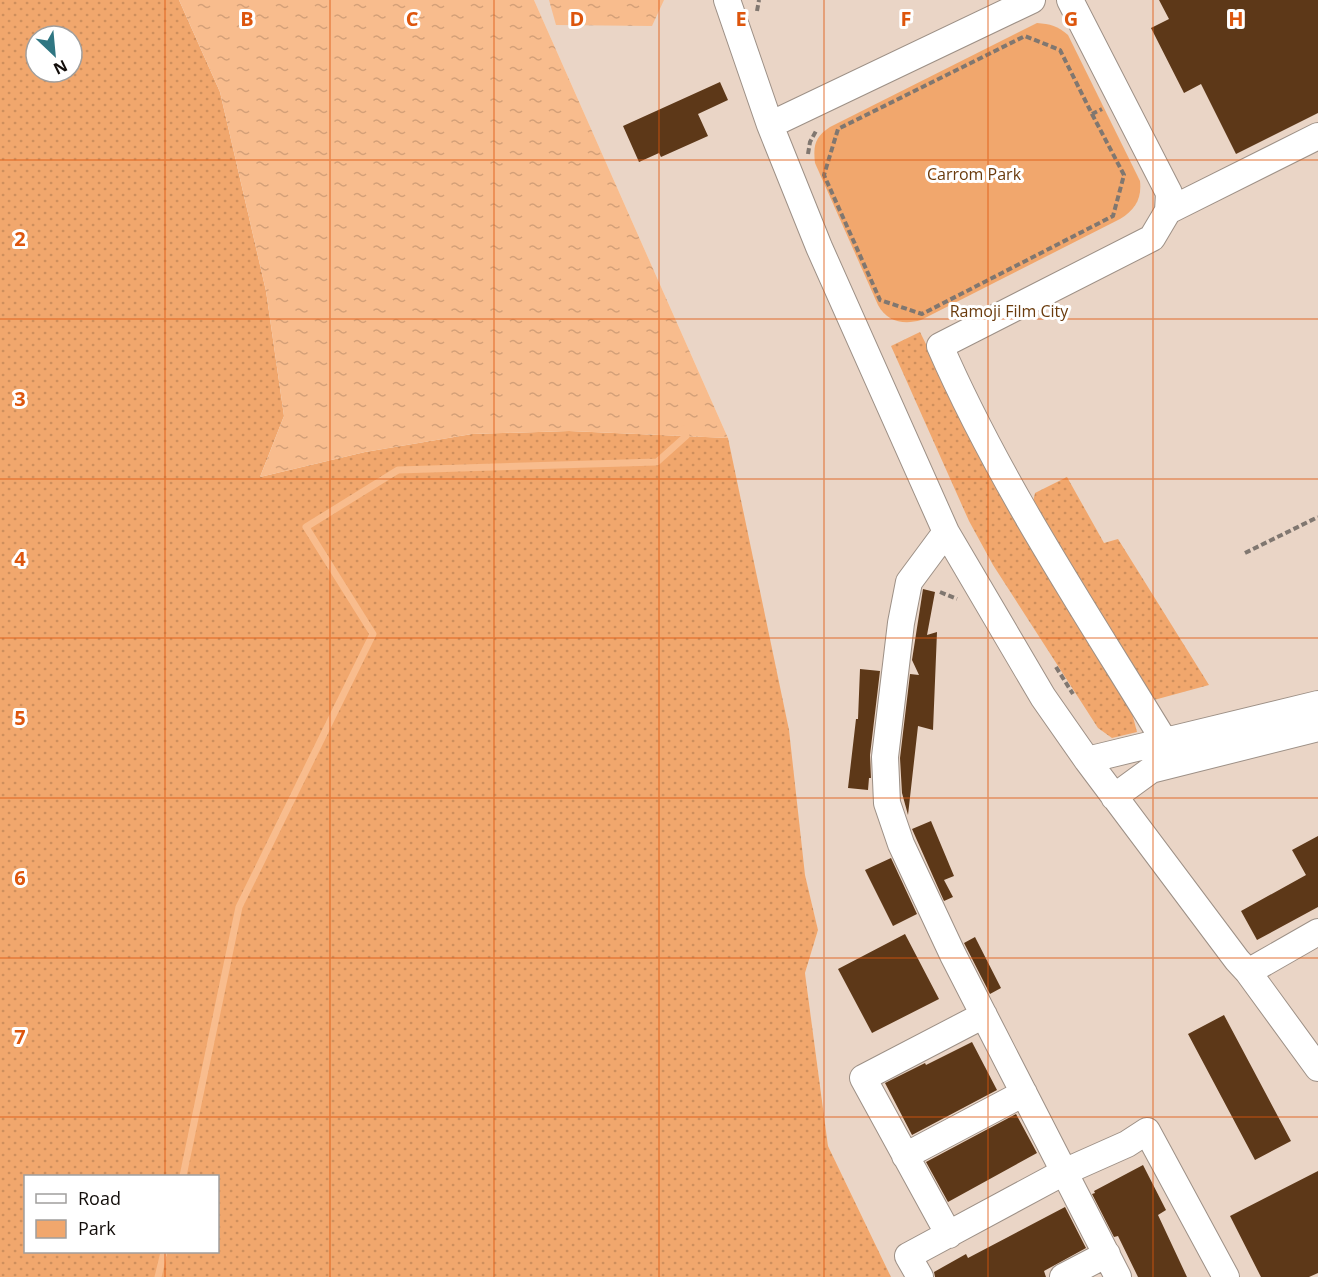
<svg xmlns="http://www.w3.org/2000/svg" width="1318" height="1277" viewBox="0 0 1318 1277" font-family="'Open Sans',sans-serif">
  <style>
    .built { fill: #ead5c6 }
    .grass { fill: url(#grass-dots); fill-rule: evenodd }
    .park { fill: #f1a76d }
    .water { fill: url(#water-ripples) }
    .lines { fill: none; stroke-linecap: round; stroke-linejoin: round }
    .stream { stroke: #f8bc8d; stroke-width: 7 }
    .building { fill: #5d3818 }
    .minor-casing { stroke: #9d9086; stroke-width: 28 }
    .path { stroke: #807770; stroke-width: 4; stroke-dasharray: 6 3; stroke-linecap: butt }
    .minor { stroke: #fff; stroke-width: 26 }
    .grid { fill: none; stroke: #dd550c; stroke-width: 1.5; stroke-opacity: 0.55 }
    .labels { text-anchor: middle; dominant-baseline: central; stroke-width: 6; stroke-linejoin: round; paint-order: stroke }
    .park-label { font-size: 16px; fill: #6a3b0d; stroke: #fff }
    .grid-label { font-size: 20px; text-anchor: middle; font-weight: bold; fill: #dd550c; stroke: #fff; stroke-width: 6; stroke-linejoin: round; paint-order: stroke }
  </style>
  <defs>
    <pattern id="grass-dots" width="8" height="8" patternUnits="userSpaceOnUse" patternTransform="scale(1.5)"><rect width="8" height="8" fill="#f1a76d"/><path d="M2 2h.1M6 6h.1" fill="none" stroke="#ce8f5d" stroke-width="1.8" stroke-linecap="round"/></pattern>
    <pattern id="water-ripples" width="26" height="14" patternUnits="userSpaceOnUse" patternTransform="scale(1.5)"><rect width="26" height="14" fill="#f8bc8d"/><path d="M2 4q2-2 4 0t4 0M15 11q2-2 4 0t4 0" fill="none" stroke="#d4a078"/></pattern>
  </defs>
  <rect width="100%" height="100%" fill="#f0e2d7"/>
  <!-- built -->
  <path class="built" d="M 534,0 L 1318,0 L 1318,1277 L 891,1277 L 828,1146 L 805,973 L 818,930 L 805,876 L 728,438 Z"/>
  <!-- grass -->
  <path class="grass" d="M 0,0 L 179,0 L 220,92 L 266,291 L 284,416 L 260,477 L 365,452 L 472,434 L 569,431 L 728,438 L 789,730 L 805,875 L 818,930 L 805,973 L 828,1146 L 891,1277 L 0,1277 ZM 36,36 L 72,36 L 72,72 L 36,72 ZM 26,1176 L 218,1176 L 218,1252 L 26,1252 Z
    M 920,332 L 1006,506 L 1132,713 L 1137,732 L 1112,738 L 1098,728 L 993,565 L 969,521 L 891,346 Z
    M 1067,477 L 1104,543 L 1118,539 L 1209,685 L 1154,700 L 1033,502 L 1035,493 Z"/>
  <!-- park -->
  <path class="park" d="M 1037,23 C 1050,24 1058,26 1068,35 L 1140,181 C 1142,199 1135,210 1120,219 L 921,320 C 904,325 887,322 878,305 L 815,163 C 813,145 815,137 830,127 Z"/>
  <!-- water -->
  <path class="water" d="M 179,0 L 534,0 L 728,438 L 569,431 L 472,434 L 365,452 L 260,477 L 284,416 L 266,291 L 220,92 Z
    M 549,0 L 664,0 L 652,26 L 556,25 Z"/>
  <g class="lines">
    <!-- stream -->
    <path class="stream" d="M 183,1176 L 239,907 L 373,634 L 306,527 L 398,470 L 657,462 L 686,436 L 683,429
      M 158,1277 L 164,1252"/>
  </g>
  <!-- building -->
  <path class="building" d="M 1159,0 L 1318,0 L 1318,113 L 1236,154 L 1201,84 L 1184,93 L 1151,28 L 1169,19 Z
    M 720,82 L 728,100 L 698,114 L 708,136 L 661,157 L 659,153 L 639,162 L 623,126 Z
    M 923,589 L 935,592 L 927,635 L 937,632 L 933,730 L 918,726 L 908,815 L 902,793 L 900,758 L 910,674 L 919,675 L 912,660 Z
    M 860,669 L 880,671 L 870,755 L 871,778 L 869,778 L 868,790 L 848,788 L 856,719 L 858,719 Z
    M 931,821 L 954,876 L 944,880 L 953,897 L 944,901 L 912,829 Z
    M 1318,836 L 1318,907 L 1257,940 L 1241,911 L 1306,875 L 1292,850 Z
    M 891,858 L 917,914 L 893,926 L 865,870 Z
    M 905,934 L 939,999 L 872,1033 L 838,969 Z
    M 975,937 L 1001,988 L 990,994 L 964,943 Z
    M 1224,1015 L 1291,1141 L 1255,1160 L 1188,1034 Z
    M 972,1042 L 997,1090 L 912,1135 L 885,1083 L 925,1063 L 926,1065 Z
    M 1016,1114 L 1037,1153 L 948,1202 L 926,1162 Z
    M 1143,1165 L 1166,1210 L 1158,1215 L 1187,1277 L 1138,1277 L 1118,1236 L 1114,1237 L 1092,1194 L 1095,1193 L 1094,1191 Z
    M 1318,1171 L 1318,1273 L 1309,1277 L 1261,1277 L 1230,1216 Z
    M 1065,1207 L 1086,1248 L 1044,1271 L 1046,1277 L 935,1277 L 934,1272 L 966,1254 L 968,1258 Z"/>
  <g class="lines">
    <!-- minor casing -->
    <g class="minor-casing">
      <path id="minor" d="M 727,0 L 770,125 L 819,247 L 946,532 L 1043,697 L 1087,760 L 1237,960 L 1248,972 L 1318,1068
        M 1070,0 L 1169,193 L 1168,211 L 1152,238 L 940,346 C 1000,484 1087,614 1165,742
        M 770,125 L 1032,0
        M 1168,211 L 1318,136
        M 946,532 L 909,582 L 901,623 L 885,757 L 887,803 L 901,844 L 953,955 L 1118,1277
        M 1087,760 L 1318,704
        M 1114,797 L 1151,770 L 1318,728
        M 1248,972 L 1318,932
        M 905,1156 L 1024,1093
        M 949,1235 L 863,1078 L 984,1015
        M 920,1277 L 908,1256 L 1064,1172 L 1127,1144 L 1147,1131 L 1226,1277
        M 1063,1277 L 1107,1254"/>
    </g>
    <!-- path -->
    <path class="path" d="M 757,11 L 759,0
      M 1092,114 L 1124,175 L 1113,216 L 922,314 L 880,300 L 824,175 L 838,129 L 1025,36 L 1060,50 L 1092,114 L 1102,109
      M 808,154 L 810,142 L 816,131
      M 1245,553 L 1318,517
      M 940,592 L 957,599
      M 1056,667 L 1073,694"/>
    <!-- minor -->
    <use href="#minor" class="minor"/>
  </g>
  <!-- grid -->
  <path class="grid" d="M 165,0 L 165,1176M 330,0 L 330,1277M 494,0 L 494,1277M 659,0 L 659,1277M 824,0 L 824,1277M 988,0 L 988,1277M 1153,0 L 1153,1277M 0,160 L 1318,160M 0,319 L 1318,319M 0,479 L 1318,479M 0,638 L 1318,638M 0,798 L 1318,798M 0,958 L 1318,958M 0,1117 L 1318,1117M 165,1252 L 165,1277"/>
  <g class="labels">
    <!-- park labels -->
    <g class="park-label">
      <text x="974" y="174">Carrom Park</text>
      <text x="1009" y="311">Ramoji Film City</text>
    </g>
  </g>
  <g class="grid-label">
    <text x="247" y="26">B</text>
    <text x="412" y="26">C</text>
    <text x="577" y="26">D</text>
    <text x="741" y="26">E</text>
    <text x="906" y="26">F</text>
    <text x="1071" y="26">G</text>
    <text x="1236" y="26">H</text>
    <text x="20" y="246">2</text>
    <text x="20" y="406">3</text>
    <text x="20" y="566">4</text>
    <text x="20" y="725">5</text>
    <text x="20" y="885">6</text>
    <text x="20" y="1044">7</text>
  </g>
  <!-- legend -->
  <rect x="24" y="1175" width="195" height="78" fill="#ffffff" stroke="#a09e9d" stroke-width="1.5"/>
  <rect x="36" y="1194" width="30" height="9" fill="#ffffff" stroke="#a09e9d" stroke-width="1.5"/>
  <text x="78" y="1205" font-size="18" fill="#120d0a">Road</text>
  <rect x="36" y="1220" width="30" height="18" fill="#f1a76d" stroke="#a09e9d" stroke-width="1.5"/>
  <text x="78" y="1235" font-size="18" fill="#120d0a">Park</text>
  <!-- north arrow -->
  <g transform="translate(54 54) rotate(154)"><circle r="28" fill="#ffffff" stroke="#a09e9d" stroke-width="1.5"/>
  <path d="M0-4.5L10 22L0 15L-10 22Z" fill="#2f7682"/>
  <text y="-9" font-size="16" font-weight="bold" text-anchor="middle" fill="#120d0a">N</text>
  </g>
</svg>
